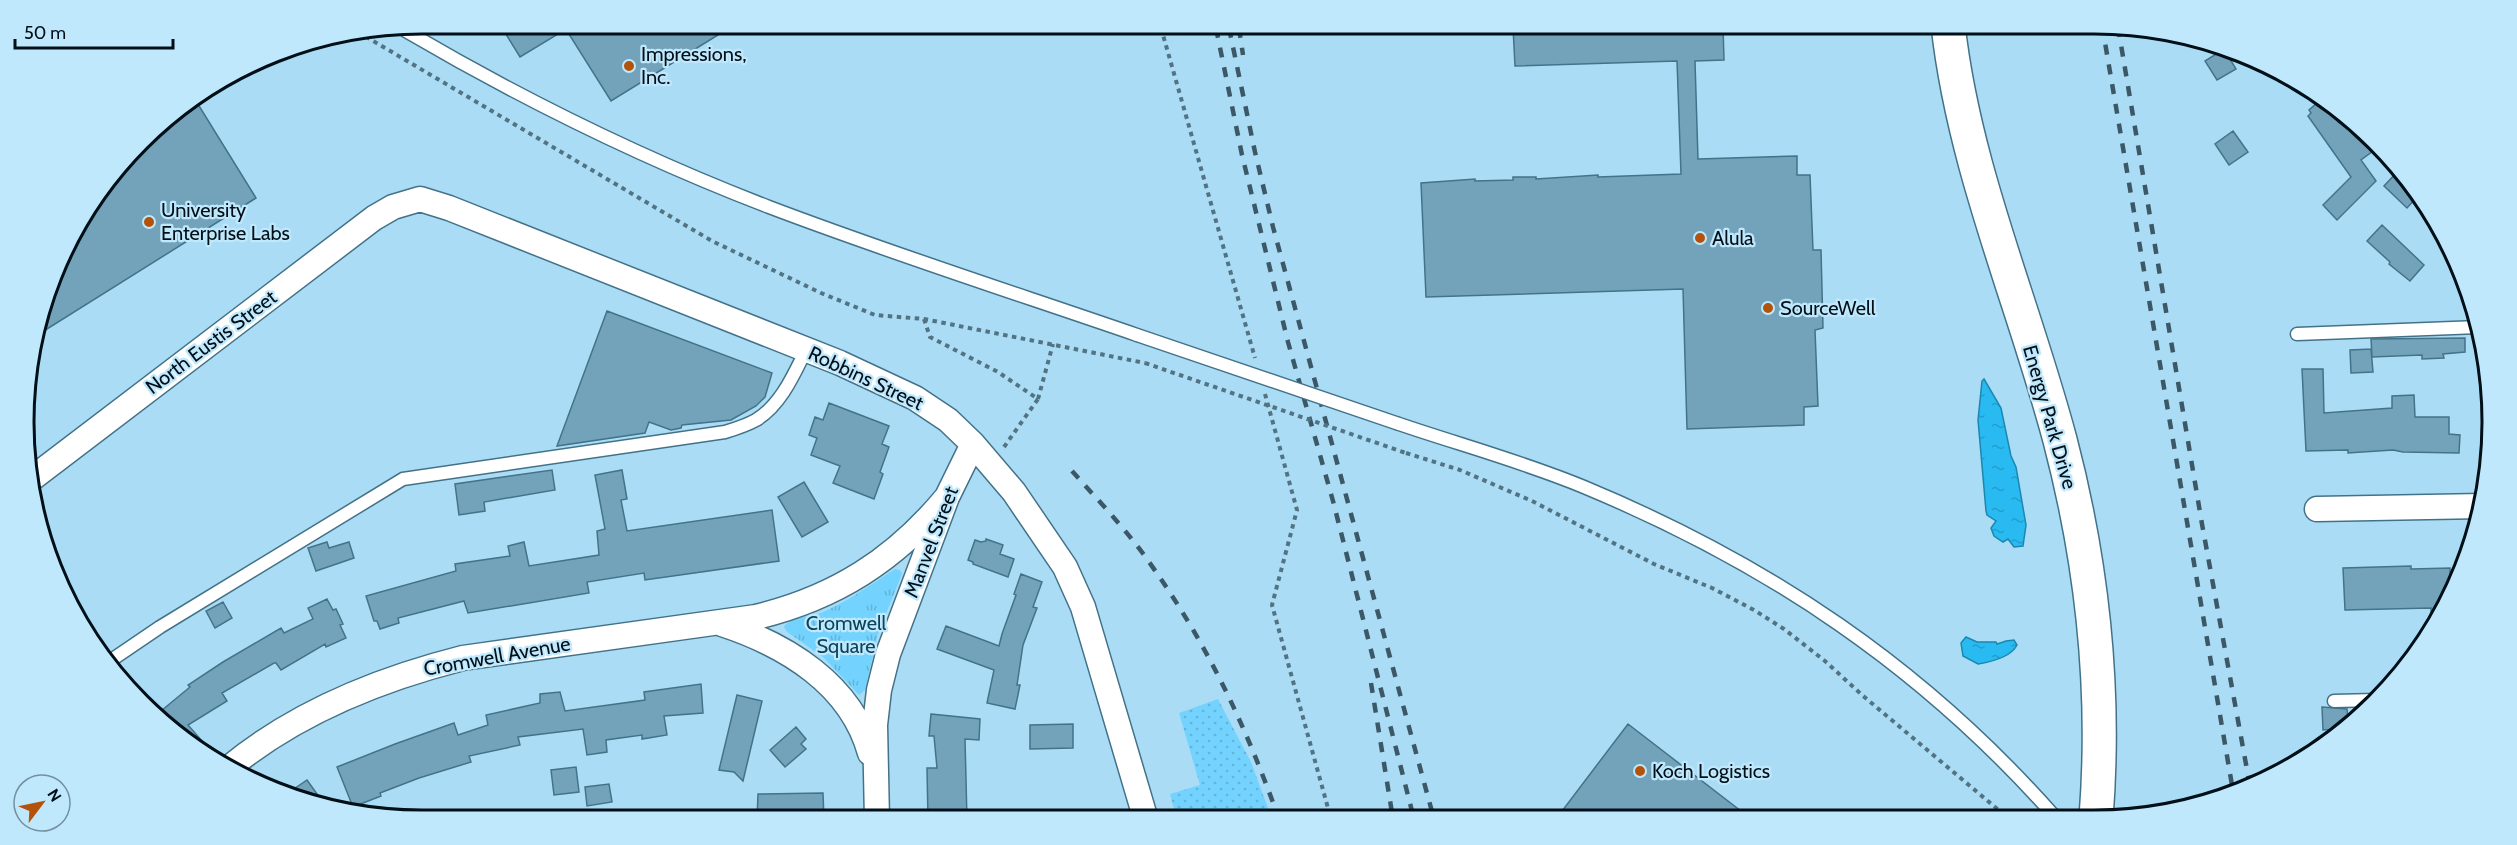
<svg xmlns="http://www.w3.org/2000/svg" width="2517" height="845" viewBox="0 0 2517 845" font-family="Cabin,sans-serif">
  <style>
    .park { fill: url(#park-tufts) }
    .garden { fill: url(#garden-dots) }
    .water { fill: url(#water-ripples); stroke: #1c87af; stroke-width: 1.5 }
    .building { fill: #73a3ba; stroke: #437388; stroke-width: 1.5 }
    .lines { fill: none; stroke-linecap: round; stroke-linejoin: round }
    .lane-casing { stroke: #437288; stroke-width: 15 }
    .street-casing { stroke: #437288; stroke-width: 27 }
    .secondary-casing { stroke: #437288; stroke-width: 36 }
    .path { stroke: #537383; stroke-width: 4; stroke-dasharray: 4.5 4.5; stroke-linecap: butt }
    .lane { stroke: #fff; stroke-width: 12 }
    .street { stroke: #fff; stroke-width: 24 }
    .secondary { stroke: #fff; stroke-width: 33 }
    .rail { stroke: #3c5866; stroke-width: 4.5; stroke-dasharray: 10 10; stroke-linecap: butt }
    .lane-bridge-casing { stroke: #437288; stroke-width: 15; stroke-linecap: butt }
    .path-bridge { stroke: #537383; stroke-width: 4; stroke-dasharray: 4.5 4.5; stroke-linecap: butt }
    .lane-bridge { stroke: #fff; stroke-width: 12 }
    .poi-dot { fill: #b3530b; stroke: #c0e8fc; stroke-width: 2 }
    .labels { text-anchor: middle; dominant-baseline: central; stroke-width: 4.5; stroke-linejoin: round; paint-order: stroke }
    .poi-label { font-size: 20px; fill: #000f18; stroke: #c0e8fc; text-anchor: start }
    .street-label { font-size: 20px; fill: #000f18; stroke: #c0e8fc }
    .park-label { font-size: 20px; fill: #09445a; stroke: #c0e8fc }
    .rim { fill: none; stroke: #000f18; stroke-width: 3 }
  </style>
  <defs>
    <pattern id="park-tufts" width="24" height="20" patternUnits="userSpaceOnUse" patternTransform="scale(1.5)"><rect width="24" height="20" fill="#73d3fe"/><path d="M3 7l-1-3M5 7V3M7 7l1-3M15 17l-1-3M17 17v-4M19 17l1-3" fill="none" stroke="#62b4d9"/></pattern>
    <pattern id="garden-dots" width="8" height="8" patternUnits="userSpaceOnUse" patternTransform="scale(1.5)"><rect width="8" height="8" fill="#73d3fe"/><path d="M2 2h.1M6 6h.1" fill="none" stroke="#62b4d9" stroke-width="1.8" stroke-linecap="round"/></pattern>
    <pattern id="water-ripples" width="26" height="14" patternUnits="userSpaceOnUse" patternTransform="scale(1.5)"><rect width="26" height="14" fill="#28baf0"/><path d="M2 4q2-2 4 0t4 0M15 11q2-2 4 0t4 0" fill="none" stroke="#229fcd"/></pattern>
  </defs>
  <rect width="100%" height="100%" fill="#aaddf5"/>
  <!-- park -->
  <path class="park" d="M 895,569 L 900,570 L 902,574 L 878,634 L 865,690 L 859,695 L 823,657 L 787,632 L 784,627 C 789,618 808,617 818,614 C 846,603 870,585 895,569 Z"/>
  <!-- garden -->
  <path class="garden" d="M 1218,699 L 1251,762 L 1272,819 L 1177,820 L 1170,794 L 1200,785 L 1179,713 Z"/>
  <!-- water -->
  <path class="water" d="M 1984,379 L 2001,408 L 2011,456 L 2016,467 L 2026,525 L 2023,546 L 2014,547 L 2008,539 L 2003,542 L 1994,536 L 1991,528 L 1996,521 L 1987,515 L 1986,511 L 1978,420 L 1982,381 Z
    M 1966,637 L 1977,642 L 1996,642 L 1997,644 L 2006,641 L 2014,640 L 2017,645 C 2011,657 1990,662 1978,664 L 1963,656 L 1961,643 Z"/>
  <!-- building -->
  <path class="building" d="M 1723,26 L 1724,60 L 1695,61 L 1698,159 L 1797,156 L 1797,175 L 1810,175 L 1813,250 L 1821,250 L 1823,328 L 1815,330 L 1818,406 L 1804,407 L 1804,425 L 1687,429 L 1683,289 L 1426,297 L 1421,183 L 1475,179 L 1475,181 L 1513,180 L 1513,177 L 1536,177 L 1536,179 L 1598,175 L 1598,177 L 1681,174 L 1677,61 L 1515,66 L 1513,27 Z
    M 726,30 L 611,101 L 567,31 L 582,31 Z
    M 504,31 L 563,31 L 520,57 Z
    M 2224,49 L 2236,69 L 2217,80 L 2205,61 Z
    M 2323,98 L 2347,116 L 2359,135 L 2364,132 L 2380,146 L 2361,160 L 2376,181 L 2337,220 L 2323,205 L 2351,177 L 2308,116 L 2311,113 L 2309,110 Z
    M 196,101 L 256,198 L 39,334 L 65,246 L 107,180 L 159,123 Z
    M 2233,131 L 2248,152 L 2229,165 L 2215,144 Z
    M 2400,169 L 2419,195 L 2407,208 L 2384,186 Z
    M 2382,225 L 2424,265 L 2410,281 L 2389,264 L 2390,262 L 2367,241 Z
    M 607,311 L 772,373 L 765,397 L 756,406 L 731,420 L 682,425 L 681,428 L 671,430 L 649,422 L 645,433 L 557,446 Z
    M 2465,338 L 2465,352 L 2443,354 L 2444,358 L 2422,359 L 2422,355 L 2372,357 L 2371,339 Z
    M 2371,349 L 2373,372 L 2351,373 L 2350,350 Z
    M 2302,369 L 2323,369 L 2324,413 L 2392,408 L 2392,396 L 2414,395 L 2415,417 L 2449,417 L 2449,434 L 2460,435 L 2459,453 L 2403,452 L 2393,450 L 2348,453 L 2348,450 L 2306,451 Z
    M 829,403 L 889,426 L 882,444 L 889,447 L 880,472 L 883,474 L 874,499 L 833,483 L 840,466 L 811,455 L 817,438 L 809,435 L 815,417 L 823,420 Z
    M 552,470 L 555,490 L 484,502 L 485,511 L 459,515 L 455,484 Z
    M 622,470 L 627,499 L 621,500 L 627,531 L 772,510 L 779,561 L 645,580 L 644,573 L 587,582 L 589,593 L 468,613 L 464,601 L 398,618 L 399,623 L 380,629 L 377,621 L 374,621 L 366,596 L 456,571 L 455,564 L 510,556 L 508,546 L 524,542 L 529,566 L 599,555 L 597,531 L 605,529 L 595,475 Z
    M 804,482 L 828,522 L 802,537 L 778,497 Z
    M 986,539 L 1003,545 L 1000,554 L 1014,559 L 1008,577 L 973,564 L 973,562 L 968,560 L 975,540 L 981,542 L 986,541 Z
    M 327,542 L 329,548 L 349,542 L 354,558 L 316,571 L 308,548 Z
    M 2411,566 L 2411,569 L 2450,568 L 2450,585 L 2455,585 L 2439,622 L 2432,632 L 2431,608 L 2345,610 L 2343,568 Z
    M 1021,574 L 1042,582 L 1033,607 L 1037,608 L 1023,645 L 1017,685 L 1020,685 L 1015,709 L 987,703 L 994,670 L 937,649 L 946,626 L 999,646 L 1002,634 L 1016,595 L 1014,594 Z
    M 327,599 L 333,610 L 336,609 L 343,624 L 340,625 L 346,638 L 326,647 L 325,644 L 281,670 L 276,663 L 274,663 L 222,693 L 227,701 L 188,725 L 208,748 L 202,754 L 155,716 L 190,687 L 188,685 L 223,662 L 281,628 L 284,633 L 313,619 L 308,608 Z
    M 223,602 L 232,618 L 215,628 L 206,611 Z
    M 701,684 L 703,713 L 664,716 L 667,735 L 642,739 L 642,735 L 606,740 L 607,752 L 587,755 L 583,729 L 518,737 L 520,745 L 469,756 L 471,762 L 419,778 L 380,793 L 381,796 L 353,807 L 337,767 L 395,744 L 454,723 L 458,735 L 488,725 L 486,715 L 540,703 L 540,694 L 560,692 L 565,711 L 645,700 L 644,692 Z
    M 737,695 L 762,701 L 743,781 L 734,772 L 719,770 Z
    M 2322,707 L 2347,709 L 2349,728 L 2323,730 Z
    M 931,714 L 980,719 L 979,740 L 965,739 L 967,820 L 928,820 L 927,768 L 937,768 L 934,736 L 929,736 Z
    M 1073,724 L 1073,748 L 1030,749 L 1030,725 Z
    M 1628,724 L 1750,818 L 1556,819 Z
    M 796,727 L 806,739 L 801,744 L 806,749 L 785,767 L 770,750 Z
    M 576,767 L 579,792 L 554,795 L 551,770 Z
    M 307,780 L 327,808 L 288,793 Z
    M 609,784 L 612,802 L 587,806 L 585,787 Z
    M 823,793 L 824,820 L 757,819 L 758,794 Z"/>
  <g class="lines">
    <!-- lane casing -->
    <g class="lane-casing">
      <path id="lane" d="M 406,31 C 522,99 644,159 769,207 C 890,253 1015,293 1137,335
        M 2297,334 L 2479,327
        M 1399,424 C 1461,445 1524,462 1584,487 C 1769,564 1923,667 2056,818
        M 107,663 L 160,627 L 403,479 L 725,432 C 735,429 747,425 756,420 C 781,405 794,374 806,350
        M 2334,701 L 2376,700"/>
    </g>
    <!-- street casing -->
    <g class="street-casing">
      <path id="street" d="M 30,480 L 374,218 L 393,207 L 420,199 L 449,208 L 840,363 L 915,398 L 948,420 L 973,444 L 1014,492 L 1065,567 L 1083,607 L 1146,820
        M 2317,509 L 2483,506
        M 722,624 C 786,645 851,684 870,753
        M 230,767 C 297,712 380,679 463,658 L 756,617 C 835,598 895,560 947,497
        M 877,820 L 875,725 L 879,690 L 888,654 L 947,497 L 973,444"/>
    </g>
    <!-- secondary casing -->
    <g class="secondary-casing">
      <path id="secondary" d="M 1948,25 C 1964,169 2023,301 2060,440 C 2092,562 2106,691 2096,818"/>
    </g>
    <!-- path -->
    <path class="path" d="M 1161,28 L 1255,358
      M 358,32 L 712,241 L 821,293 L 875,315 L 924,319 L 1145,363
      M 924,319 L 930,337 L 998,372 L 1038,399 L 1004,447
      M 1265,394 L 1297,510 L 1272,605 L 1331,819
      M 1038,399 L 1053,344
      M 1406,453 L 1460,470 L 1532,501 L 1654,564 L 1712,588 L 1754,610 L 1784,629 L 1825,661 L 1862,695 L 2008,818"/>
    <!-- lane -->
    <use href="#lane" class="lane"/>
    <!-- street -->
    <use href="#street" class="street"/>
    <!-- secondary -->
    <use href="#secondary" class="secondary"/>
    <!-- rail -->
    <path class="rail" d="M 2102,25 L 2233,791
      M 2118,27 L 2202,524 L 2250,786
      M 1216,28 L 1242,155 L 1288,342 L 1333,501 L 1414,819
      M 1229,28 L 1255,152 L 1273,227 L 1434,819
      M 1239,28 L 1243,55
      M 1072,471 C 1096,498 1122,525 1144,555 C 1205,639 1244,721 1279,819
      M 1371,683 L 1393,819"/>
    <!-- lane-bridge casing -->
    <g class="lane-bridge-casing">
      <path id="lane-bridge" d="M 1137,335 L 1399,424"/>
    </g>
    <!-- path-bridge -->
    <path class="path-bridge" d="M 1145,363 L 1406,453"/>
    <!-- lane-bridge -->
    <use href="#lane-bridge" class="lane-bridge"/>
  </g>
  <!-- markers -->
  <g class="poi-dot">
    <circle cx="629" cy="66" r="6"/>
    <circle cx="149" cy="222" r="6"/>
    <circle cx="1700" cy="238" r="6"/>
    <circle cx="1768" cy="308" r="6"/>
    <circle cx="1640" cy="771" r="6"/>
  </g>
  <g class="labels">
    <!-- poi labels -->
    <g class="poi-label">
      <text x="641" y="54">Impressions,<tspan x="641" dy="23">Inc.</tspan></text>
      <text x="161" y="210">University<tspan x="161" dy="23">Enterprise Labs</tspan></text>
      <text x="1712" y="238">Alula</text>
      <text x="1780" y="308">SourceWell</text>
      <text x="1652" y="771">Koch Logistics</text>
    </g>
    <!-- street labels -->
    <g class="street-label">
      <text transform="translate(211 342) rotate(-37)">North Eustis Street</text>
      <text transform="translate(866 378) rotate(25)">Robbins Street</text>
      <text transform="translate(2050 417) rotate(74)">Energy Park Drive</text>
      <text transform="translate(931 542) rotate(-69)">Manvel Street</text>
      <text transform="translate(497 656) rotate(-10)">Cromwell Avenue</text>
    </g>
    <!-- park labels -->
    <g class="park-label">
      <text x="846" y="623">Cromwell<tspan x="846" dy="23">Square</tspan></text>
    </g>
  </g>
  <!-- crop -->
  <path d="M0 0H2517V845H0ZM422 34H2094A388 388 0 0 1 2482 422V422A388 388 0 0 1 2094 810H422A388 388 0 0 1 34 422V422A388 388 0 0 1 422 34Z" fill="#c0e8fc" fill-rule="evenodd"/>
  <path class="rim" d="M422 34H2094A388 388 0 0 1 2482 422V422A388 388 0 0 1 2094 810H422A388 388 0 0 1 34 422V422A388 388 0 0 1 422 34Z"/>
  <!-- north arrow -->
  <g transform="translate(42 803) rotate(58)"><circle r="28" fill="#c0e8fc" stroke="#7391a1" stroke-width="1.5"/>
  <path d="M0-4.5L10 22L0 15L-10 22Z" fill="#b3530b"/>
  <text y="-9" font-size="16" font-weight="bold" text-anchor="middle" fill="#000f18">N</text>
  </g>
  <!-- scale -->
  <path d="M15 39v9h158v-9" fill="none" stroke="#000f18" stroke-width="3"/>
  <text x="24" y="39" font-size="18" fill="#000f18" stroke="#c0e8fc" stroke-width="4.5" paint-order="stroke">50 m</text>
</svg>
